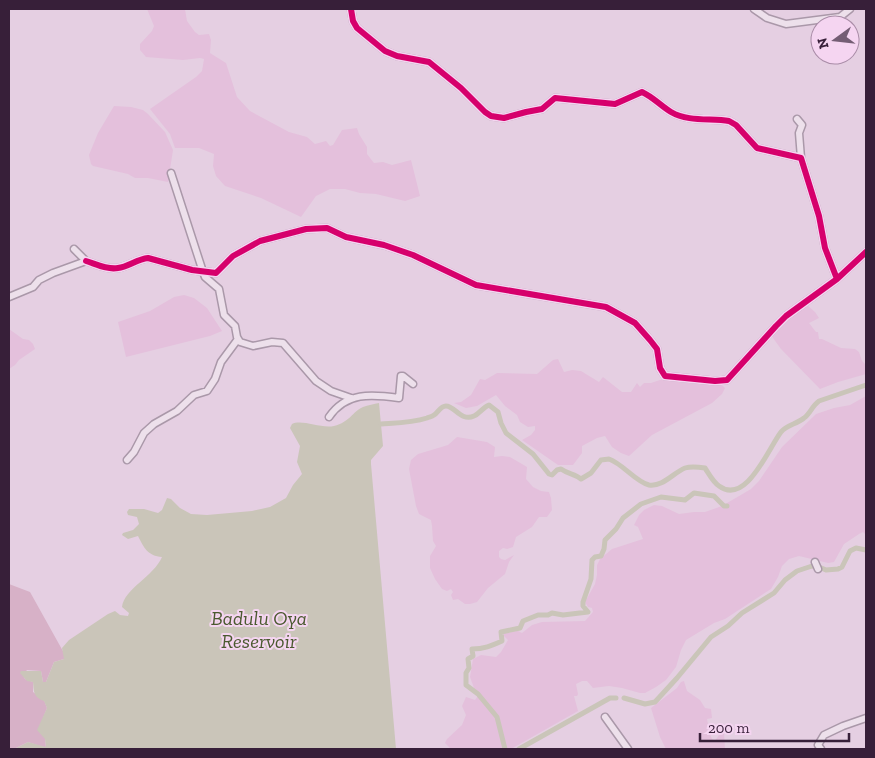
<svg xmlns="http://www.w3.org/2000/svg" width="875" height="758" viewBox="0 0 875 758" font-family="'Zilla Slab',serif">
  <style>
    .farmland { fill: #e4c0dc }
    .green { fill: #d7b1c7 }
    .water { fill: #cac5b9 }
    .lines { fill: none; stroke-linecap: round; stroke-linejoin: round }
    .canal { stroke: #cac5b9; stroke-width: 5 }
    .minor-casing { stroke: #aa98a9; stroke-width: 9 }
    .minor { stroke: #ede0eb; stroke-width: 6 }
    .cycleway-casing { stroke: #f5d5f1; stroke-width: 9 }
    .cycleway { stroke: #d6006c; stroke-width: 6 }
    .labels { text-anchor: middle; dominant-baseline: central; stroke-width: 4; stroke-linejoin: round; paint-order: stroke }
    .water-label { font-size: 20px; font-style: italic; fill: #4a592f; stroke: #f5d5f1 }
  </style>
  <rect width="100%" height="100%" fill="#e5cfe2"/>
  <!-- farmland -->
  <path class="farmland" d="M 147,9 L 185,9 L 187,21 L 195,32 L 199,35 L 209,34 L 211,40 L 210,53 L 226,63 L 237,97 L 250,111 L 289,132 L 307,137 L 315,144 L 326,141 L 330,146 L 333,145 L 342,130 L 357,128 L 359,134 L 367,147 L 367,154 L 374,163 L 383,162 L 392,165 L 411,160 L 420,196 L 405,201 L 376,194 L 360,193 L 345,189 L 330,189 L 316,196 L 301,217 L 261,198 L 225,186 L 216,176 L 213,166 L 214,154 L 199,148 L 175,148 L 170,134 L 150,109 L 196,77 L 202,71 L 204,59 L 200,58 L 183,60 L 146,57 L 140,50 L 140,44 L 152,31 L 154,26 Z
    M 114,106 L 131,107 L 143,110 L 148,114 L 165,132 L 173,150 L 168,182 L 148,178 L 135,178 L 128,174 L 93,166 L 91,164 L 89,155 L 91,150 L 98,133 Z
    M 184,295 L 194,298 L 207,308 L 222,331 L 210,336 L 126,357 L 118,322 L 150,311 L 174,297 Z
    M 807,305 L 815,312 L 819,318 L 809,323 L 816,332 L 818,332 L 819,339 L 822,339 L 841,348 L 855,349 L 859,352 L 862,361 L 866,365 L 866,374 L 838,382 L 820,389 L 781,349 L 773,338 L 772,334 L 780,324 Z
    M 9,329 L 23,339 L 29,340 L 33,344 L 35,349 L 19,360 L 15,365 L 9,369 Z
    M 558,359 L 564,372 L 572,370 L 581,371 L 599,382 L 603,377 L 622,392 L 631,392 L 637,383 L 640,387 L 644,383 L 651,383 L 663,379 L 697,384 L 720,383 L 725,388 L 722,394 L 712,403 L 652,435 L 629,456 L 621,453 L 612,447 L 605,436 L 597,438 L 582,446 L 582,453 L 573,465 L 558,465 L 522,440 L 531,435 L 535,430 L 535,426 L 528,427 L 520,422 L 517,415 L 505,406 L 496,395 L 477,406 L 466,408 L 454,403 L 461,402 L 471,395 L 480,379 L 485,380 L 497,373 L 537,374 L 553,360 Z
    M 866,396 L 866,535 L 863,532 L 859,534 L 844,544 L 834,562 L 828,563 L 799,556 L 789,559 L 782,566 L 778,577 L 771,589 L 725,619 L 714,623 L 686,640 L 681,650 L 676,667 L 666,680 L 656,687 L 645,693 L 640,693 L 622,688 L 609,686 L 593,688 L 587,681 L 582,681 L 576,684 L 578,694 L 577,696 L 574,696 L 578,711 L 511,749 L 451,749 L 445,743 L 447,739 L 462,725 L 466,715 L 462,706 L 466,697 L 475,700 L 480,693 L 474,688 L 470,677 L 473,659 L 481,655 L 496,657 L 501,652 L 508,640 L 503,635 L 505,632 L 518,631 L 522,633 L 532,625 L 542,622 L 585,621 L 593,612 L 592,608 L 588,607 L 585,602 L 595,584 L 597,575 L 597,565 L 600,559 L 612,549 L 643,539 L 638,527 L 634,525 L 639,515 L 644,510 L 654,505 L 662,506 L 679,514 L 694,512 L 705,512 L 722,506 L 751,489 L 759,481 L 782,447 L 816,414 L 834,408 L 850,405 Z
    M 457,437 L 487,442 L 495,447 L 494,457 L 502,456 L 510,457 L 522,464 L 527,467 L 526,479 L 533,487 L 541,491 L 549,492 L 551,498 L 552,510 L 547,517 L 539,517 L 532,527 L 516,537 L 513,547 L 507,549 L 503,548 L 499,551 L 499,557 L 501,559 L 505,560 L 514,555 L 509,562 L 505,574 L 488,588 L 477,602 L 470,604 L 465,604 L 458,599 L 453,600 L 451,595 L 453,592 L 451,589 L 447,591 L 442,589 L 435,579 L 430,568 L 430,556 L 436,546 L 433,541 L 432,526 L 431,520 L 419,514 L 416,506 L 409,469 L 411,460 L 418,454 L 448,445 Z
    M 684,681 L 687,691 L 700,700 L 705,708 L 711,709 L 712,718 L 707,719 L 708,724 L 712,728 L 710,734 L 712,739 L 715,741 L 719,735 L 717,731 L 724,733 L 725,749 L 666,749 L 660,737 L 651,708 L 677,688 L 681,682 Z"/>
  <!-- green -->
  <path class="green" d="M 9,584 L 30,592 L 64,653 L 64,659 L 54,662 L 46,682 L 43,682 L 41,671 L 27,670 L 23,675 L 25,679 L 33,682 L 33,692 L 44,700 L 47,708 L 43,718 L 46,748 L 28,742 L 14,749 L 9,749 Z"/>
  <!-- water -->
  <path class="water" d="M 379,403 L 383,446 L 371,460 L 371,464 L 396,749 L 14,749 L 28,742 L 46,747 L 45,739 L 37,730 L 47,708 L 44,701 C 33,697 34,691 33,682 L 27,681 L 20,673 L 21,671 L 41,671 L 43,682 L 46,682 L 54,662 L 64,659 L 62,648 L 69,640 L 108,614 L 115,611 L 120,615 L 128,616 L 129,613 L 122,607 C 124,589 154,576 162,557 C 148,556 144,548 138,536 L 128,539 L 122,535 L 123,533 L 133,530 L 139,524 L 137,517 L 128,515 L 127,512 L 129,509 L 144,509 L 158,513 L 162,510 L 167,498 L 171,499 L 180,508 L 191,514 L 207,515 L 252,511 L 270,507 L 286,498 L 293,485 L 302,474 L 297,462 L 300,446 L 290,428 L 292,424 C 302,419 321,429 334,426 C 350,422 352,412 363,407 C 368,405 374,404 379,403 Z"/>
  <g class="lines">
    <!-- canal -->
    <path class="canal" d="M 381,424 C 396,423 412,423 427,418 C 429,417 432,417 434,415 C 438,413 440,406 446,406 C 455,406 461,422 474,416 C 479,414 482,408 489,405 L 498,412 L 501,423 L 506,433 L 533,454 L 549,474 L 552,475 L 557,470 L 561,469 C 568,474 575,474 581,479 L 591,473 L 601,460 L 609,459 C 623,464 636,482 649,485 C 663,487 673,473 685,468 C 691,466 699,467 705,468 C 709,474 713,482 719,486 C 746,506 768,449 781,432 C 786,425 797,424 804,418 C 810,414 812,406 819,401 L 866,385
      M 624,698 L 645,704 L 655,702 L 677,678 L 711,637 L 728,626 L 742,613 L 774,593 L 785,580 L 797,571 L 812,566 L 819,567 L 826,570 L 838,569 L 842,567 L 850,551 L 856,548 L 866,550
      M 505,749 L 497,717 L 478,694 L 466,685 L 466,673 L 469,668 L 468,659 L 473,656 L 472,649 C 484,649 491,646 502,641 L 501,632 L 520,628 L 523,621 L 538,615 L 548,615 L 552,613 L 563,615 L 588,612 L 583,606 L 583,602 L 591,579 L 592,560 L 595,557 L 601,556 L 604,549 L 605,540 L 616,529 L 623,518 L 641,504 L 661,497 L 685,500 L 694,493 L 714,496 L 724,506 L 727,506
      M 519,749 L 610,698 L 616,698"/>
    <!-- minor casing -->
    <g class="minor-casing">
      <path id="minor" d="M 351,9 L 353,21 L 357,28 L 385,51 L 397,56 L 429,62 L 461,88 L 485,112 L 491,116 L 504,118 L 526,112 L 542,109 L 555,98 L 615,104 L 642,92 C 653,97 661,106 671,112 C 688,122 711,118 729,121 L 736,125 L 757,148 L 801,158 L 819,216 L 825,248 L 837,279
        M 754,9 L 767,18 L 786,24 L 840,17 L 850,9
        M 797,119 L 802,125 L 799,133 L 801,158
        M 171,173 L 203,272 L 205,277 L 219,289 L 224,315 L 235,326 L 237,337 L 240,342 L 253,346 L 272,342 L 283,343 L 316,381 L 331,391 L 351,398
        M 86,261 C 96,264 107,270 118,268 C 128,267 137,259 148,258 L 192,270 L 216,273 L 233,256 L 260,241 L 306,229 L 327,228 L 346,237 L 384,245 L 413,255 L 476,285 L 606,307 L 635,323 L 650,340 L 657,349 L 660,368 L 665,376 L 715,381 L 727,380 L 776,326 L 786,316 L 837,279 L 866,252
        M 9,297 L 33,287 L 39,280 L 53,273 L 86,261 L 74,249
        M 329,417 C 346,392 371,394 399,398 L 401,376 L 403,376 L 413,384
        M 127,460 L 134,452 L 144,433 L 154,424 L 177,411 L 194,395 L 207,391 L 215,379 L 221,362 L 238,339
        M 815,562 L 818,569
        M 605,717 L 628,749
        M 821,749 L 818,745 L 824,735 L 843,726 L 866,718"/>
    </g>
    <!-- minor -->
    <use href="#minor" class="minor"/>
    <!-- cycleway casing -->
    <g class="cycleway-casing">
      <path id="cycleway" d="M 351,9 L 353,21 L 357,28 L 385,51 L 397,56 L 429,62 L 461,88 L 485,112 L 491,116 L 504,118 L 526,112 L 542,109 L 555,98 L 615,104 L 642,92 C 653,97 661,106 671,112 C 688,122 711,118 729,121 L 736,125 L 757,148 L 801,158 L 819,216 L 825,248 L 837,279
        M 86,261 C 96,264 107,270 118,268 C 128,267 137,259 148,258 L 192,270 L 216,273 L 233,256 L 260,241 L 306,229 L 327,228 L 346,237 L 384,245 L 413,255 L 476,285 L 606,307 L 635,323 L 650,340 L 657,349 L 660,368 L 665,376 L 715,381 L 727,380 L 776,326 L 786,316 L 837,279 L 866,252"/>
    </g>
    <!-- cycleway -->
    <use href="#cycleway" class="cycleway"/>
  </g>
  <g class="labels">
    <!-- water labels -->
    <g class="water-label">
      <text x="259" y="618">Badulu Oya<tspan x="259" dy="23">Reservoir</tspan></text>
    </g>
  </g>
  <!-- border -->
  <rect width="875" height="758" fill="none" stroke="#371f39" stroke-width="20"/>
  <!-- north arrow -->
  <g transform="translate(835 40) rotate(255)"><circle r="24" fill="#f5d5f1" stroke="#a98ca7"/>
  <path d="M0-4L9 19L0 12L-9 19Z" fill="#745d74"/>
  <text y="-8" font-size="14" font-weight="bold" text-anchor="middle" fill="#371f39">N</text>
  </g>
  <!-- scale -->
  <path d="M700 733v8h149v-8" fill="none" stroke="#371f39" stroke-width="2.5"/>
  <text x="708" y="733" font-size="15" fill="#371f39" stroke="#f5d5f1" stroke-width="4" paint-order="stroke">200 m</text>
</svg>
